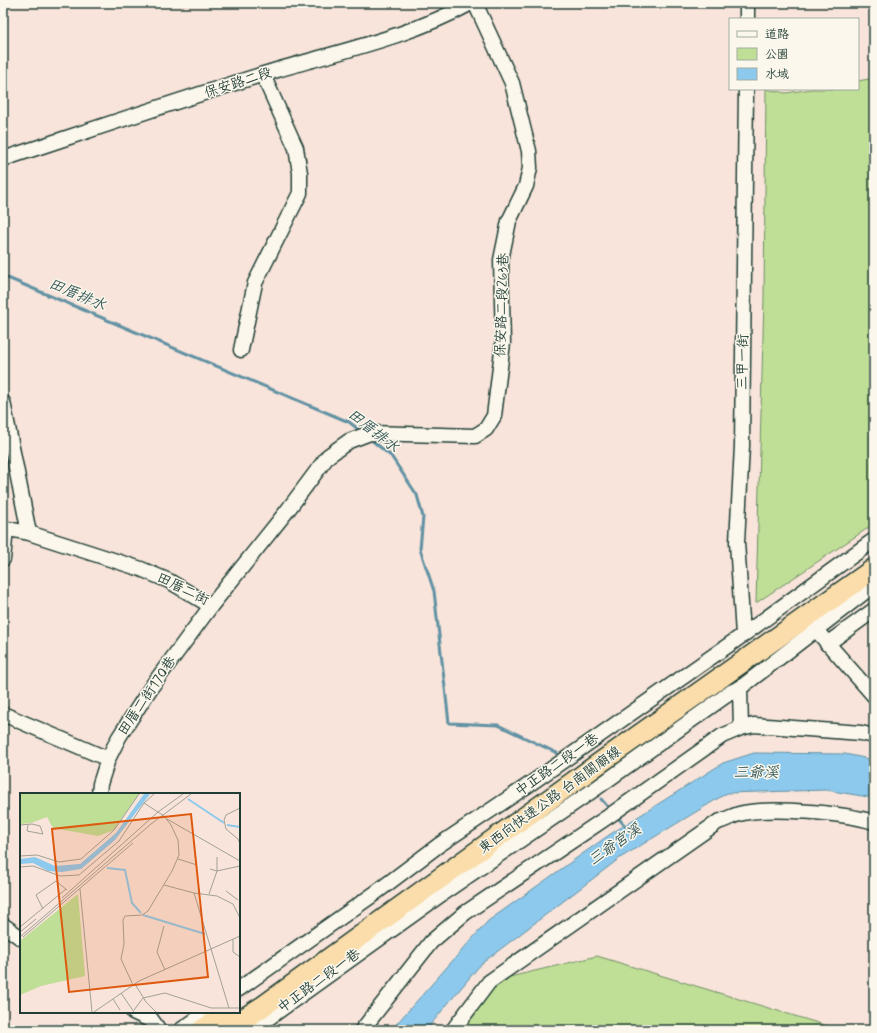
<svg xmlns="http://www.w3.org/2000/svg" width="877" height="1033" viewBox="0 0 877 1033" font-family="Mynerve,'LXGW WenKai TC',sans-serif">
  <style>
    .green { fill: #bfde96; stroke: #6f8e65 }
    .water { fill: #8dc9ed; stroke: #6191a3 }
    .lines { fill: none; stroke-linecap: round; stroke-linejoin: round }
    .stream { stroke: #6191a3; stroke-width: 3 }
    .minor-casing { stroke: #1f3d34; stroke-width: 17 }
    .highway-casing { stroke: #1f3d34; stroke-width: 23 }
    .minor { stroke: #fbf7ec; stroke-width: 14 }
    .highway { stroke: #faddab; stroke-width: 20 }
    .labels { text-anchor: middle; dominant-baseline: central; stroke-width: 3; stroke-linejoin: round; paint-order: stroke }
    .street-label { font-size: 14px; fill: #1f3d34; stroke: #fbf7ec }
    .water-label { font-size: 15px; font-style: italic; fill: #355959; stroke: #fbf7ec }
    .inset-river { fill: none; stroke: #8dc9ed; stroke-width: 2 }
    .inset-road { fill: none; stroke: #a1a198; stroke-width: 1 }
    .view { fill: #de580e; fill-opacity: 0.15; stroke: #de580e; stroke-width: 2 }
    .inset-edge { fill: none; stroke: #1f3d34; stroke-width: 2 }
  </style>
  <rect width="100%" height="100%" fill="#f8e4da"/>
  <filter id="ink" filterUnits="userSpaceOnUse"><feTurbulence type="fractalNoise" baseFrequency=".025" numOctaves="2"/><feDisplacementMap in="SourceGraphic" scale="8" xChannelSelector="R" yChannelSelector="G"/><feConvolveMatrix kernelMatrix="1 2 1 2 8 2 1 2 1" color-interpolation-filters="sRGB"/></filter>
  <g filter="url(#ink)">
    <!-- green -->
    <path class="green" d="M 874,78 L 874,524 L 756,603 L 764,297 L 766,89 L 786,93 L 811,89 L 858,89 L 858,81 Z
      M 597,956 L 841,1030 L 453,1030 L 489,982 Z"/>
    <!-- water -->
    <path class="water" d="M 754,753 L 845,754 L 874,760 L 874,798 L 826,790 L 727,793 L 620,858 L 481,964 L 426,1030 L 391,1030 L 488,921 L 609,835 L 723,763 Z"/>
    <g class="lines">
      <!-- stream -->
      <path class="stream" d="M 3,276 L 349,422 L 362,432
        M 369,438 L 391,456 L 417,495 L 423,517 L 420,549 L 434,591 L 449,723 L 498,725 L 557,753
        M 601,799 L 608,807
        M 619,819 L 627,828"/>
      <!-- minor casing -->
      <g class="minor-casing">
        <path id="minor" d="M 747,19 L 747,3
          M 3,159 C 94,129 185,98 277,70 C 341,51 412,36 471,3
          M 241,350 L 255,283 L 300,193 L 300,173 L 296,148 L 263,75
          M 3,402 L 29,533
          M 3,528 L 29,533 L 141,569 L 169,581 L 211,606
          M 3,559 L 6,529
          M 816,630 L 874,696
          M 743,635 L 737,542 L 742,446 L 746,89
          M 827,644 L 874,610
          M 740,688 L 741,728
          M 3,714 L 108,759
          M 99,794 L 100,784 L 108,759 L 119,737 L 152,686 L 211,606 L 287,511 L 328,456 L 349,441 L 370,433 L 475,436 L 486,429 L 494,416 L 503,343 L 501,260 L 509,221 L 526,186 L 530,168 L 529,151 L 512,83 L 475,3
          M 3,925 L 21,938
          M 239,989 L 374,894 L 439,845 L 527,786 L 743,635 L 874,540
          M 133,1012 L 152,1021
          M 146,1012 L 159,1030
          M 181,1030 L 207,1012
          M 252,1030 L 443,893 L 595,789 L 731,692 L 740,688 L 874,585
          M 362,1030 L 431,942 L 465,913 L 609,816 L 722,736 L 741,728 L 754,725 L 861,733 L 874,736
          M 453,1030 L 489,982 L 718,822 C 725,820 732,816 739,814 C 770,806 843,813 874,822"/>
      </g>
      <!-- highway casing -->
      <g class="highway-casing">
        <path id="highway" d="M 202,1030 L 230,1012
          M 226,1030 L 262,1007 L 601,762 L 874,569"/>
      </g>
      <!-- minor -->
      <use href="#minor" class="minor"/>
      <!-- highway -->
      <use href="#highway" class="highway"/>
    </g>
  </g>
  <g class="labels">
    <!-- street labels -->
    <g class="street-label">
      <text transform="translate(238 83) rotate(-18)">保安路二段</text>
      <text transform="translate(502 305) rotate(-88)">保安路二段263巷</text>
      <text transform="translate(743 362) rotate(-89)">三甲一街</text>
      <text transform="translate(183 589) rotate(26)">田厝二街</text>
      <text transform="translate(147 696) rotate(-56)">田厝二街170巷</text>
      <text transform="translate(557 765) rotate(-35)">中正路二段一巷</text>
      <text transform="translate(550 800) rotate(-36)">東西向快速公路 台南關廟線</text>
      <text transform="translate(319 981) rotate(-36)">中正路二段一巷</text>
    </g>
    <!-- water labels -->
    <g class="water-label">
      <text transform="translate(77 295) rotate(23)">田厝排水</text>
      <text transform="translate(373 431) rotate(38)">田厝排水</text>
      <text x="756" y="773">三爺溪</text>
      <text transform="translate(615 845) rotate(-35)">三爺宮溪</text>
    </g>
  </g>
  <!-- overview -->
  <g transform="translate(20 793)">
    <rect width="220" height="220" fill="#f8e4da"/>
    <path d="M 1,1 L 119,1 L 94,37 L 78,43 L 33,35 L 27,24 L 11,30 L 0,31 ZM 58,101 L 65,183 L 21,193 L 0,202 L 0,148 Z" fill="#bfde96"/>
    <path d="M 124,1 L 130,1 L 95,47 L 61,76 L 42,79 L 28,78 L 13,70 L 0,71 L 0,66 L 15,64 L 35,73 L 60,71 L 96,40 Z" fill="#8dc9ed"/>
    <path class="inset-river" d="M 168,6 L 204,30M 207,32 L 220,34M 87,75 L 105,77 L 112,110 L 121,120M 123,122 L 185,141"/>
    <path class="inset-road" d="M 220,15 L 206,22 L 204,27 L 206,36 L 218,46 L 220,51M 147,26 L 220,68M 0,32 L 12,31 L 20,33 L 23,41 L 7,38 L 8,32M 0,63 L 17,62 L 39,69 L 61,66 L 94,37 L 119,1M 158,66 L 177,72M 0,74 L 13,73 L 40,83 L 59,82 L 99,48 L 124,10 L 134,1M 190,76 L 197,78 L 197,64M 144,92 L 174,100 L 197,103 L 213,111 L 220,125M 60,96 L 72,219M 206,98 L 218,107M 174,100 L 209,215M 189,101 L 197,78 L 220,73M 42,105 L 138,19 L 163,1M 23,116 L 16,102 L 36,88 L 47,97M 144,133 L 137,159 L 145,177M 0,134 L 46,96M 0,139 L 16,126M 0,144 L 131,31 L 171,1M 3,144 L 113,50M 213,146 L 213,159 L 220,164M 115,191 L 126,209 L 136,219M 113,192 L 101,166 L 104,151 L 103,127 L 105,123 L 122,122 L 128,118 L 152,78 L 159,62 L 158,47 L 151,32 L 144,23 L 124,10M 101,200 L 114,219M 93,206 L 100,217M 114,217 L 123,205 L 145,200 L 191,215 L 220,215M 74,219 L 119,188 L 220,143"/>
    <path class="view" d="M 171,21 L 188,184 L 49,199 L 32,36 Z"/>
    <rect width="220" height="220" class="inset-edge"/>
  </g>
  <!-- margin -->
  <rect width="877" height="1033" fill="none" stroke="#fbf7ec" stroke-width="16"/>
  <rect x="8" y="8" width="861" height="1017" fill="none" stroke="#1f3d34" stroke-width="1.5" filter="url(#ink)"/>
  <!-- legend -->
  <rect x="729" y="18" width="130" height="72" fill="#fbf7ec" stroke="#a3ada2"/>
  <rect x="737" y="31" width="20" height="6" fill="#fbf7ec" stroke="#a3ada2"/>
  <text x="765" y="38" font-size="12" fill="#1f3d34">道路</text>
  <rect x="737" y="48" width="20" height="12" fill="#bfde96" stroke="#a3ada2"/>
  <text x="765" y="58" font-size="12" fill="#1f3d34">公園</text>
  <rect x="737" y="68" width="20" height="12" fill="#8dc9ed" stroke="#a3ada2"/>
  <text x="765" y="78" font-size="12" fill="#1f3d34">水域</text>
</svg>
